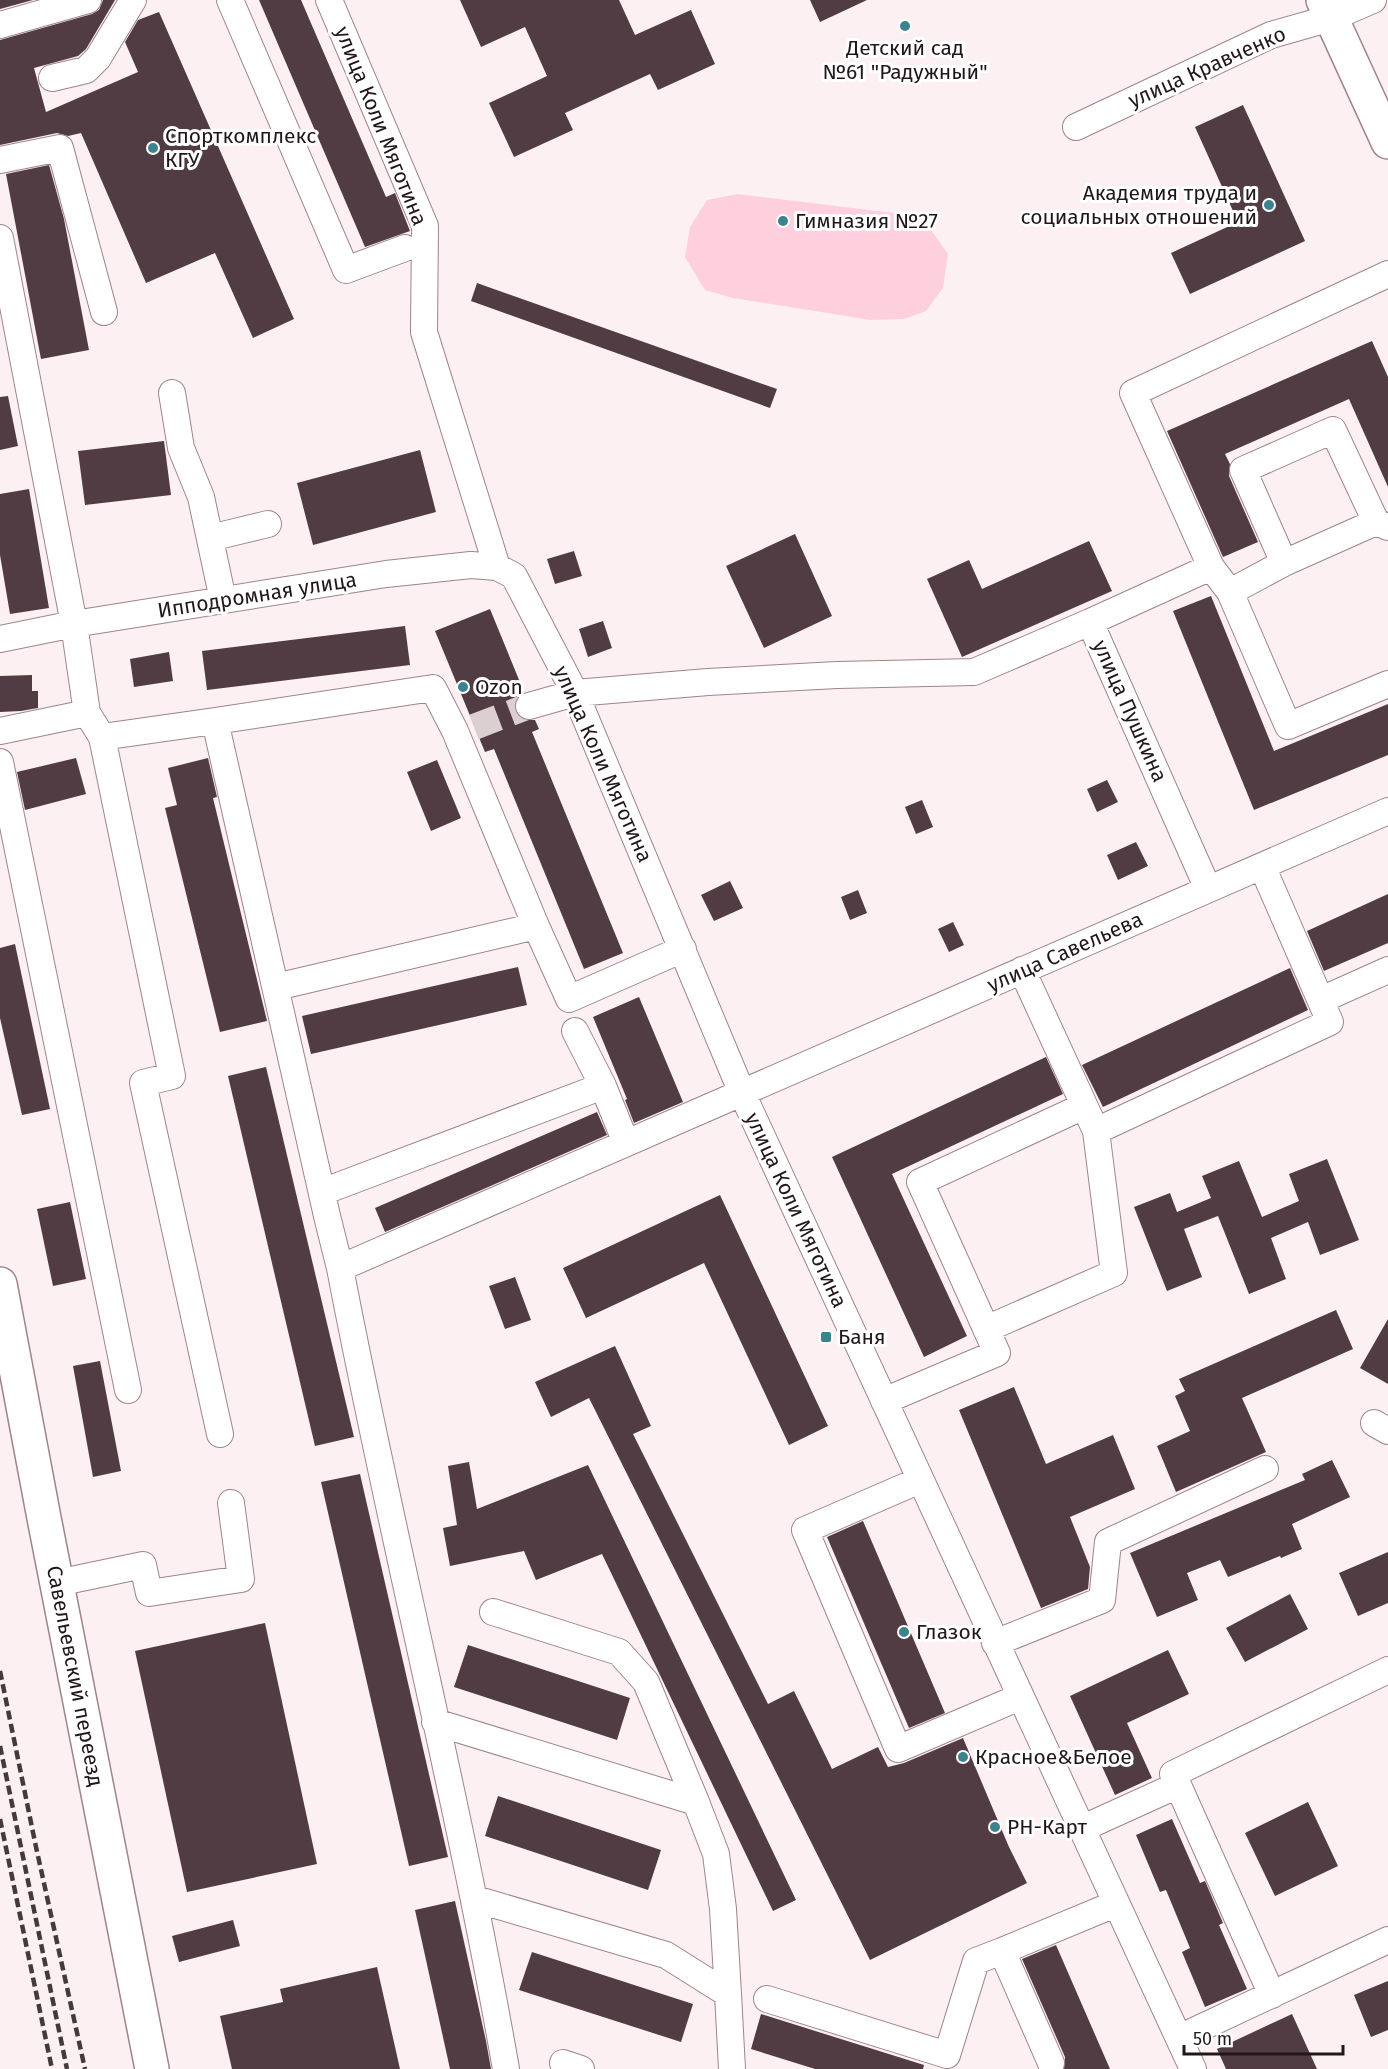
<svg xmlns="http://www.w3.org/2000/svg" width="1388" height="2069" viewBox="0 0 1388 2069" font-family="'Fira Sans',sans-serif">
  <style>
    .green { fill: #fecfdd }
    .building { fill: #523c43 }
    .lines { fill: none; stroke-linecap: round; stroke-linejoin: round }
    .minor-tunnel { stroke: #dbcfd2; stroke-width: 26; stroke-dasharray: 26 13; stroke-linecap: butt }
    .minor-casing { stroke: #9e848c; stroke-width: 28 }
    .major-casing { stroke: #9e848c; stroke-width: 36 }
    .minor { stroke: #fff; stroke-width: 26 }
    .major { stroke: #fff; stroke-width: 33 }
    .rail { stroke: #44393c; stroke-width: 4.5; stroke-dasharray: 9 4.5; stroke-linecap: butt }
    .poi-dot { fill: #3d828f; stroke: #fff; stroke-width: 2 }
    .labels { text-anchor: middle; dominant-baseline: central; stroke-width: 6; stroke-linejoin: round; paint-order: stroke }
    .poi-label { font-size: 21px; fill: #21171a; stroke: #fff; text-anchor: start }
    .street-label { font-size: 21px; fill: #21171a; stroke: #fff }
  </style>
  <rect width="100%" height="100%" fill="#fcf0f3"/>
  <!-- green -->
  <path class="green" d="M 738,194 L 902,214 L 931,230 L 948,254 L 943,288 L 926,311 L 904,319 L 871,320 L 733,298 L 705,290 L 685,257 L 690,227 L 707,200 Z"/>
  <!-- building -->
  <path class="building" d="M 0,0 L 33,0 L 0,9 Z
    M 103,0 L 115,0 L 86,49 L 78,56 L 34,68 L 46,112 L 138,72 L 125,42 L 138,20 L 159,12 L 294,319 L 253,338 L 215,253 L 146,283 L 81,133 L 68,136 L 57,133 L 0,145 L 0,40 L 92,14 L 99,10 Z
    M 259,0 L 301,0 L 386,197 L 395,193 L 410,231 L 365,247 Z
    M 460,0 L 619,0 L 635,35 L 691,10 L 715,64 L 658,90 L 650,74 L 565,113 L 573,130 L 514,157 L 489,103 L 547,76 L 525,27 L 481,47 Z
    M 810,0 L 867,0 L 820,22 Z
    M 1243,105 L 1305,241 L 1190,294 L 1171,253 L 1238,222 L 1195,127 Z
    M 49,165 L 64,219 L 89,350 L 41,359 L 6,174 Z
    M 477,283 L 777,389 L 770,408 L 471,301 Z
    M 1372,341 L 1388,377 L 1388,487 L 1349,399 L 1225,454 L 1230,464 L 1229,476 L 1258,542 L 1223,557 L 1167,431 Z
    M 8,396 L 18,446 L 0,450 L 0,397 Z
    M 164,441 L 171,495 L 85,505 L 78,451 Z
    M 420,450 L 436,512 L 313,545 L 297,483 Z
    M 29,489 L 49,608 L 10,614 L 0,555 L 0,494 Z
    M 795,534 L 832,616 L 764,648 L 726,566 Z
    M 1089,541 L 1112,591 L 962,657 L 927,579 L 969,560 L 982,589 Z
    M 574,551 L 582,576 L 555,584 L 547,559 Z
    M 1211,596 L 1274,751 L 1388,704 L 1388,755 L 1254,810 L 1173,611 Z
    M 490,609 L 524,692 L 518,696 L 515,702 L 515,711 L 518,716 L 525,720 L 535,720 L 539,729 L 532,732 L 623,953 L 584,969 L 494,749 L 485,752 L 435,631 Z
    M 603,621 L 612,648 L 588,657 L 579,629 Z
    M 405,626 L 410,665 L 207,690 L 202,651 Z
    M 169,652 L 173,681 L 134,687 L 130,659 Z
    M 32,675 L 32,691 L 38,691 L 38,708 L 21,711 L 0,712 L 0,676 Z
    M 76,758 L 86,794 L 25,810 L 17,772 Z
    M 208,758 L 217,797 L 213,798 L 267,1021 L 220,1032 L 165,808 L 177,805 L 168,768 Z
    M 437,760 L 461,818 L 431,831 L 407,772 Z
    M 1107,780 L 1118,802 L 1097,812 L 1087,789 Z
    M 922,800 L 933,827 L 916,834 L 905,807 Z
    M 1136,842 L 1148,866 L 1118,880 L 1107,855 Z
    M 730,881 L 743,908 L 714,921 L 701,895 Z
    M 858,890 L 867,913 L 850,920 L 841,897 Z
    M 1388,894 L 1388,943 L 1324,971 L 1307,931 Z
    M 953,922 L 964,945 L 949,952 L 938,929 Z
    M 15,944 L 50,1109 L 22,1115 L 0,1018 L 0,948 Z
    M 518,967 L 527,1005 L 311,1054 L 302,1016 Z
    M 1290,968 L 1308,1010 L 1103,1107 L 1082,1065 Z
    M 639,997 L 683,1102 L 634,1123 L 625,1100 L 627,1099 L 593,1017 Z
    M 1046,1057 L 1063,1094 L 892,1174 L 967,1336 L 924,1357 L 832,1157 Z
    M 266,1067 L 354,1437 L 315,1446 L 228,1076 Z
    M 597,1112 L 607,1135 L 385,1232 L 375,1208 Z
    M 1327,1159 L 1359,1240 L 1320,1255 L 1308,1222 L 1271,1238 L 1286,1279 L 1249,1294 L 1218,1216 L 1184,1229 L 1202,1277 L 1167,1291 L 1134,1207 L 1170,1193 L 1177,1212 L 1211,1198 L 1202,1176 L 1239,1161 L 1262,1217 L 1299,1201 L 1289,1174 Z
    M 720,1195 L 828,1426 L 789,1445 L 704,1263 L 586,1318 L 563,1268 Z
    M 70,1202 L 86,1279 L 53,1286 L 37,1209 Z
    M 515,1277 L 531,1320 L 505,1329 L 489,1286 Z
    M 1336,1310 L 1353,1349 L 1242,1398 L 1266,1452 L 1176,1492 L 1157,1446 L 1190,1431 L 1175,1396 L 1185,1391 L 1179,1379 Z
    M 1388,1319 L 1388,1384 L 1360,1368 Z
    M 615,1346 L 651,1426 L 633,1434 L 768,1704 L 794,1691 L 832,1769 L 878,1747 L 888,1767 L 904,1763 L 963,1738 L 1009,1847 L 1027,1883 L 870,1960 L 589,1398 L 551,1417 L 535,1382 Z
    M 100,1361 L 121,1471 L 93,1477 L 73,1366 Z
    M 1014,1387 L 1046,1464 L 1113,1435 L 1135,1489 L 1070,1517 L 1090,1567 L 1088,1589 L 1041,1608 L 959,1410 Z
    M 1332,1460 L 1350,1497 L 1292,1524 L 1302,1549 L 1281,1558 L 1280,1556 L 1228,1577 L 1220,1560 L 1187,1573 L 1198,1600 L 1157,1617 L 1130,1553 L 1305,1480 L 1302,1474 Z
    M 469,1462 L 477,1509 L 588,1465 L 796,1900 L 773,1911 L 602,1554 L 536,1580 L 524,1551 L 450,1566 L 443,1528 L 457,1525 L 448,1466 Z
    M 360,1474 L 448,1857 L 409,1866 L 321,1482 Z
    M 863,1521 L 945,1713 L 909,1728 L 827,1537 Z
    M 1388,1552 L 1388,1603 L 1358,1616 L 1339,1573 Z
    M 1290,1594 L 1308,1629 L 1245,1662 L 1226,1628 Z
    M 265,1623 L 317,1864 L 187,1892 L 135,1651 Z
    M 468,1645 L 630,1698 L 617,1740 L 454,1687 Z
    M 1168,1650 L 1189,1694 L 1127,1723 L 1152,1778 L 1115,1795 L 1070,1696 Z
    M 498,1796 L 661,1850 L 648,1890 L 485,1836 Z
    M 1308,1802 L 1338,1866 L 1275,1896 L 1245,1833 Z
    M 1172,1819 L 1200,1883 L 1205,1881 L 1223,1923 L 1219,1925 L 1247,1989 L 1205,2007 L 1182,1952 L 1190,1948 L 1166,1890 L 1160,1892 L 1136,1835 Z
    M 455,1901 L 486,2041 L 491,2069 L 450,2069 L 415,1910 Z
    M 233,1920 L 240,1946 L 179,1962 L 172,1936 Z
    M 1056,1945 L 1110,2069 L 1064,2069 L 1065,2057 L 1022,1959 Z
    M 532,1952 L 693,2004 L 681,2042 L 519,1990 Z
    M 377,1967 L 400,2069 L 232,2069 L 220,2016 L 283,2002 L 280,1989 Z
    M 1388,1981 L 1388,2030 L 1371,2037 L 1354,1995 Z
    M 761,2014 L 924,2065 L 923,2069 L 815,2069 L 751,2049 Z
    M 1292,2014 L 1317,2069 L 1226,2069 L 1217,2049 Z"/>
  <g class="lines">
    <!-- minor-tunnel -->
    <path class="minor-tunnel" d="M 474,727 L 529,706"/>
    <!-- minor casing -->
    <g class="minor-casing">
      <path id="minor" d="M 230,0 L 346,270 L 405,248
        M 329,0 L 425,226 L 424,332 L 497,567
        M 0,25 L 88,0
        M 52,78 L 86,70 L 98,58 L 133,0
        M 1076,127 L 1271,35 L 1331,18 L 1373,0
        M 0,160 L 60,148 L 104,312
        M 0,238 L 74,624 L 87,713 L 102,737 L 172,1076 L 143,1083 L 220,1434
        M 1388,274 L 1133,393 L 1211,567 L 1230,592 L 1284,563 L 1376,522 L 1388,527
        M 172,393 L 181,448 L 201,497 L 223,600
        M 210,538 L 268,524
        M 1284,563 L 1243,470 L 1333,430 L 1376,522
        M 1230,592 L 1288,726 L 1388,684
        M 0,639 L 74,624 L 386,574 L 471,565 L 497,567 L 514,576 L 575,693 L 742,1093 L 1193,2069
        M 529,706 L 575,693 L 708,682 L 837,675 L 974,672 L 1090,622
        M 215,721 L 433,688 L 455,731 L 536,926
        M 0,731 L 87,713
        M 102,737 L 215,721 L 327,1216 L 340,1268 C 391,1536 459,1800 506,2069
        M 0,762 L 128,1390
        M 1208,889 L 1090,622 L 1211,567
        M 1022,970 L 1096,1131 L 1330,1022 L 1262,866
        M 276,987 L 536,926 L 569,999 L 683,949
        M 1321,1000 L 1388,970
        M 575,1031 L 603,1086
        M 322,1192 L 603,1086 L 626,1143
        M 340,1268 L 1388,811
        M 986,1329 L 1114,1273 L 1096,1131
        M 884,1401 L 997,1353 L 920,1182 L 1084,1106
        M 1374,1423 L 1388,1431
        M 920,1480 L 805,1530 L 898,1749 L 1020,1697
        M 57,1583 L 143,1565 L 149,1593 L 241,1579 L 231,1503
        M 493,1612 L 619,1652 L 646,1682 L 696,1802
        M 995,1643 L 1102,1600 L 1108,1542 L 1265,1469
        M 435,1722 L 696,1802 L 716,1854 L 723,1909 L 728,1994
        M 1178,1785 L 1272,1995
        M 1081,1829 L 1178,1785 L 1173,1774 L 1388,1670
        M 475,1899 L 666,1955 L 728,1994 L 732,2069
        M 767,1999 L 947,2055 L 976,1961 L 1002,1951
        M 1179,2038 L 1388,1940
        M 563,2063 L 581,2069
        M 1051,2063 L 1002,1951 L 1115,1904"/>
    </g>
    <!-- major casing -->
    <g class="major-casing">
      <path id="major" d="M 1323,0 L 1388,142
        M 0,1284 L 44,1518 L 152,2069"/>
    </g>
    <!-- minor -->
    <use href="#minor" class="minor"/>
    <!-- major -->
    <use href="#major" class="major"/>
    <!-- rail -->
    <path class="rail" d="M 0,1671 L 36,1847 L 85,2069
      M 0,1746 L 67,2069
      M 0,1819 L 52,2069"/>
  </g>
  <!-- markers -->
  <g class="poi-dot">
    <circle cx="905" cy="26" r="6"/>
    <circle cx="153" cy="148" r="6"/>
    <circle cx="1269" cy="205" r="6"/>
    <circle cx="783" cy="221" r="6"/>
    <circle cx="463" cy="687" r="6"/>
    <rect x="820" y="1331" width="12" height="12" rx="3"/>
    <circle cx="904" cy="1632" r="6"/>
    <circle cx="963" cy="1757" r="6"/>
    <circle cx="995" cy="1827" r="6"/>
  </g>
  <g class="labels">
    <!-- poi labels -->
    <g class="poi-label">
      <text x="905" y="48" text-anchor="middle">Детский сад<tspan x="905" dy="24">№61 "Радужный"</tspan></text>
      <text x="165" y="136">Спорткомплекс<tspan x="165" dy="24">КГУ</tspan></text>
      <text x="1257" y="193" text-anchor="end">Академия труда и<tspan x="1257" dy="24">социальных отношений</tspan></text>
      <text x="795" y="221">Гимназия №27</text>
      <text x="475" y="687">Ozon</text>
      <text x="838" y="1337">Баня</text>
      <text x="916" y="1632">Глазок</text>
      <text x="975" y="1757">Красное&amp;Белое</text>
      <text x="1007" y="1827">РН-Карт</text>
    </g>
    <!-- street labels -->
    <g class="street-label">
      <text transform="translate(1207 67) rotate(-24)">улица Кравченко</text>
      <text transform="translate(381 126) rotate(68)">улица Коли Мяготина</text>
      <text transform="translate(257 595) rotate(-9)">Ипподромная улица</text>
      <text transform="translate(1130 711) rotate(66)">улица Пушкина</text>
      <text transform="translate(603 764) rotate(66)">улица Коли Мяготина</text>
      <text transform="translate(1065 952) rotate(-24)">улица Савельева</text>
      <text transform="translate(796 1210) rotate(65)">улица Коли Мяготина</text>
      <text transform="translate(75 1676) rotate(79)">Савельевский переезд</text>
    </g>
  </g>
  <!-- scale -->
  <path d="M1184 2045v9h159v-9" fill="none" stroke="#21171a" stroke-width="3"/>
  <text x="1193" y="2045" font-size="18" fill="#21171a" stroke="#ffffff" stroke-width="4.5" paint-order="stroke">50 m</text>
</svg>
